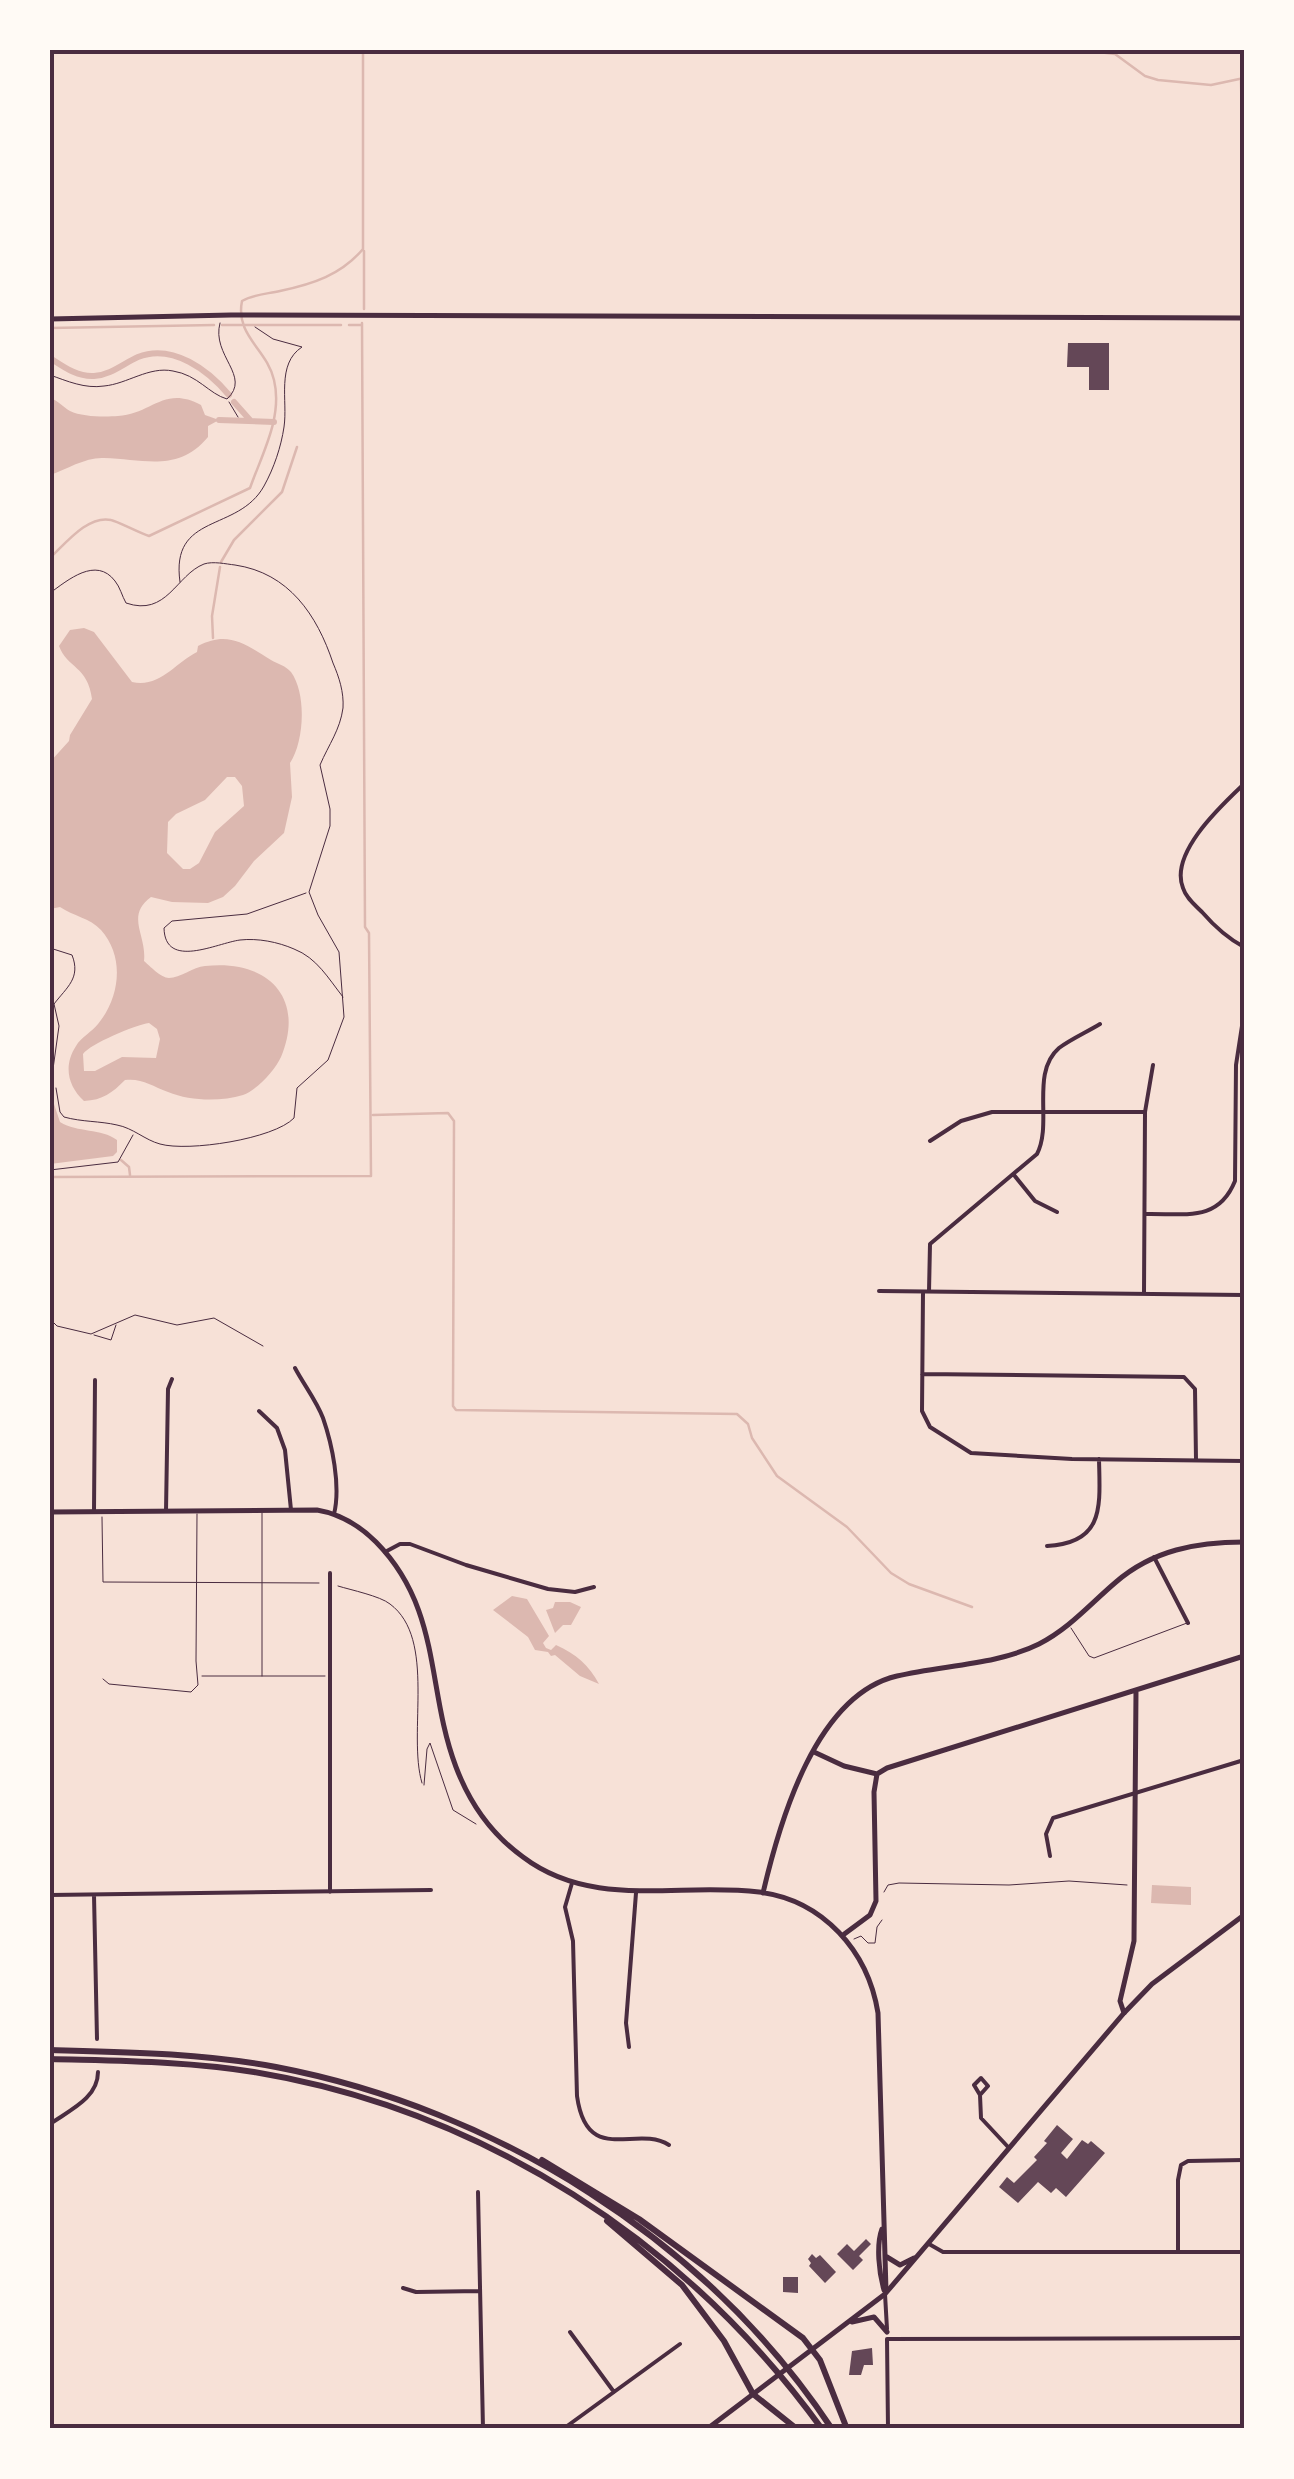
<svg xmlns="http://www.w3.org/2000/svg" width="1294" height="2479" viewBox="0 0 1294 2479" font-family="'DM Sans',sans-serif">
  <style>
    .water { fill: #dcb8b0; fill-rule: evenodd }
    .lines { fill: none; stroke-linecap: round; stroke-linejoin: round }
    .stream { stroke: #dcb8b0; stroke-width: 2.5 }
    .canal { stroke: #dcb8b0; stroke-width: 6 }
    .building { fill: #644757 }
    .path { stroke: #4a2c40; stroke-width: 1 }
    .service { stroke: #4a2c40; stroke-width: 1 }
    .minor { stroke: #4a2c40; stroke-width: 4 }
    .tertiary { stroke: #4a2c40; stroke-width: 5 }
    .secondary { stroke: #4a2c40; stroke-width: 5 }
    .motorway { stroke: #4a2c40; stroke-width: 6 }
    .neatline { fill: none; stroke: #4a2c40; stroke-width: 4 }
  </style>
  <rect width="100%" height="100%" fill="#f7e1d7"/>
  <!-- water -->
  <path class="water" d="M 50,398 C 59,401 63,407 70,411 C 82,417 105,417 118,416 C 152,414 164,385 201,405 L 205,415 L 219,420 L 208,426 L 208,437 C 178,473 144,459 104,458 C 86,457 67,469 50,475 Z
    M 84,628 L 94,632 L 132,682 C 160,688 175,663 197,652 L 198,646 C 228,630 245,644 271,660 C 278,664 286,666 291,672 C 307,694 304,742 290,763 L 292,797 L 284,833 L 254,861 L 235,886 L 223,897 L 208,903 L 172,902 L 151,897 C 125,916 147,935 144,961 C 150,966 161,978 169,978 C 180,978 193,967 205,966 C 267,959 306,997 281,1057 C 275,1070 257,1090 243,1095 C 220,1102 190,1101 168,1092 C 152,1086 142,1078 125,1080 C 112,1093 103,1100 84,1101 C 68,1086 63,1066 76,1046 C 81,1037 92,1032 98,1024 C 120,997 125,957 101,930 C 90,918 73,916 60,907 L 50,909 L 50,762 L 69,741 L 70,735 L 92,699 C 88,666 67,668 59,646 L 70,630 ZM 227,777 L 235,777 L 242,786 L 244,806 L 215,832 L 199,863 L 190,869 L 183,869 L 167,853 L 168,822 L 176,814 L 205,800 ZM 149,1023 L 157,1029 L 160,1039 L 156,1058 L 122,1057 L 95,1071 L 84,1071 L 83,1054 C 90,1044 135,1025 149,1023 Z
    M 50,1092 L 60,1122 C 78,1133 101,1128 117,1140 L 117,1152 L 113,1156 L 50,1164 Z
    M 512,1596 L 527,1599 L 549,1636 L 543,1643 L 546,1648 L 551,1650 L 556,1645 C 576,1654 589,1665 599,1684 L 580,1676 L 555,1655 L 551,1656 L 548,1652 L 535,1650 L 528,1637 L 493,1610 Z
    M 555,1602 L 570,1602 L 581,1607 L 571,1625 L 563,1625 L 555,1633 L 546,1610 L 553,1608 Z
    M 1152,1885 L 1191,1887 L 1191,1905 L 1151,1903 Z"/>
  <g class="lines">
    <!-- stream -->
    <path class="stream" d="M 1081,50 L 1115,54 L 1145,76 L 1158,80 L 1211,85 L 1244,78
      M 1241,81 L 1244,230
      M 364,251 L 364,309
      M 222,325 L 341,325
      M 349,325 L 362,325
      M 50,328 L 214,325
      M 50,558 C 66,543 88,515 111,520 C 117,521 139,533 149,536 L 250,488 C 262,454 283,417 274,380 C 267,349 235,336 242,301 C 254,294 267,294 280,291 C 313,284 341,275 363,249 L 363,50
      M 221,562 L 234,540 L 282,492 L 297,447
      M 213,638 L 212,616 L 220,567
      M 373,1115 L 448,1113 L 454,1121 L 453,1406 L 456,1410 L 737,1414 L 748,1424 L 752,1438 L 777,1476 L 847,1527 L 891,1573 L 909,1584 L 972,1607
      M 121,1160 L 129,1167 L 130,1175
      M 50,1177 L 371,1176 L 369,933 L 365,927 L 362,323"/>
    <!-- canal -->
    <path class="canal" d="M 50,358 C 64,367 77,377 94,376 C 111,375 124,363 138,357 C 173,343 209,371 229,395
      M 234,402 L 250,420
      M 219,420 L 274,422"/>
  </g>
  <!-- building -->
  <path class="building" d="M 1068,343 L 1109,343 L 1109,390 L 1089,390 L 1089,367 L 1067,367 Z
    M 1057,2125 L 1073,2139 L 1061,2153 L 1067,2159 L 1082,2140 L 1088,2144 L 1091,2141 L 1105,2153 L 1066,2197 L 1056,2188 L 1051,2193 L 1038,2182 L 1018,2203 L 999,2187 L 1007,2177 L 1014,2183 L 1037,2160 L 1034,2157 L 1047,2143 L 1044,2141 Z
    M 866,2239 L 871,2244 L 859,2256 L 863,2260 L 853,2270 L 837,2254 L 847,2244 L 854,2251 Z
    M 812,2254 L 816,2258 L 820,2255 L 836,2272 L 825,2283 L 809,2266 L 811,2263 L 808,2259 Z
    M 783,2277 L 798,2277 L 798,2293 L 783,2292 Z
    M 872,2348 L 873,2365 L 864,2365 L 861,2375 L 849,2375 L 852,2351 Z"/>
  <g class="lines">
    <!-- path -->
    <path class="path" d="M 50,375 C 67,381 85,389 104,386 C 127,384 149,366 173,371 C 198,375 209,394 227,399 C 252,376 211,356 220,323
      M 229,402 L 238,417
      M 180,582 C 170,512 238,533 264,486 C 274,468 281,447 284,427 C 288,401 276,364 302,347 L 273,339 L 255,327
      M 50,593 C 68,580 96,556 115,581 C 120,587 122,596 126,603 C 167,617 176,575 204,564 C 213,561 226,564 235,565 C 289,573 317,615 333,663 C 339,677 344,692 343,708 C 340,730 329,744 320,765 L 330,809 L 330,826 L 309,892 L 318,915 L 339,952 L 344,1017 L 328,1060 L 297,1088 L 294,1118 C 274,1139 188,1152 160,1144 C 145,1140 133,1128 117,1125 C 100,1121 82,1122 64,1117 L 60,1112 L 56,1088
      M 306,893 L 247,914 L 172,921 L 164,928 C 165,970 217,943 240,940 C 258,938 278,942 294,949 C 317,958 328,978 343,997
      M 50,948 L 72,955 C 81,978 67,987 54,1004 L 59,1026 L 53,1069
      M 50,1170 L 118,1162 L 133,1135
      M 50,1319 L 57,1326 L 91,1334 L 135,1315 L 177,1325 L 214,1318 L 263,1346
      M 94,1335 L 111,1340 L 116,1325
      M 338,1586 C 351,1590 380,1596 390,1604 C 437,1639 407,1733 422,1783
      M 424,1785 L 427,1749 L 430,1743 L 453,1810 L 476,1824
      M 884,1892 L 888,1885 L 899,1883 L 1009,1885 L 1069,1881 L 1127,1885
      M 854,1939 L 861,1936 L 868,1943 L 875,1943 L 877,1927 L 882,1920"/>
    <!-- service -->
    <path class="service" d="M 262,1513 L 262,1676
      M 102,1517 L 103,1582 L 319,1583
      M 1071,1628 L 1089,1656 L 1094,1658 L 1187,1623
      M 202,1676 L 325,1676
      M 103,1679 L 109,1684 L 191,1692 L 198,1685 L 196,1661 L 197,1514"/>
    <!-- minor -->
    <path class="minor" d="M 1244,784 C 1222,805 1169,853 1183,888 C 1186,898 1195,905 1202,912 C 1215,927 1227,938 1244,947
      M 930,1141 L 961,1121 L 992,1112 L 1145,1112
      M 1014,1175 L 1035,1201 L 1057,1212
      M 1145,1214 C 1184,1213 1218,1223 1235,1181 L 1236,1065 L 1244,1013
      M 879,1291 L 1244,1295
      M 923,1292 L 922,1411 L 930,1427 L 971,1453 L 1072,1459 L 1244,1461
      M 929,1292 L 930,1244 L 1037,1154 C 1053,1123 1030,1073 1059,1048 C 1071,1039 1087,1032 1100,1024
      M 1144,1293 L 1145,1112 L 1153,1065
      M 295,1368 C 304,1385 316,1400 323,1418 C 332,1444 341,1486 334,1514
      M 922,1374 L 1184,1377 L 1195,1389 L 1196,1460
      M 259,1411 L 277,1428 L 285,1450 L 291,1510
      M 94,1511 L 95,1380
      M 166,1511 L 168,1389 L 172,1379
      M 1047,1546 C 1105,1543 1100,1506 1099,1459
      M 385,1552 L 400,1544 L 410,1544 L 466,1565 L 548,1589 L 575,1592 L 594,1587
      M 1154,1557 L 1188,1623
      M 1050,1856 L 1046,1834 L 1053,1818 L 1244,1760
      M 572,1883 L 565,1907 L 573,1941 L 577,2096 C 587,2167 636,2124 669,2145
      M 330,1892 L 330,1573
      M 50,1895 L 431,1890
      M 94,1895 L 97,2039
      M 629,2047 L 626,2023 L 636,1893
      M 980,2095 L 974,2085 L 981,2078 L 988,2086 L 980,2095 L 981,2118 L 1009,2148
      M 50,2124 C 70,2110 98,2098 98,2072
      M 478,2192 L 483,2429
      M 929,2244 L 943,2252 L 1244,2252
      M 1178,2252 L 1178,2180 L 1181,2165 L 1188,2161 L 1244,2160
      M 403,2288 L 416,2292 L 480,2291
      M 885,2294 L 887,2329
      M 570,2332 L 614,2392
      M 887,2339 L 1244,2338
      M 887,2339 L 888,2429
      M 563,2429 L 680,2344"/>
    <!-- tertiary -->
    <path class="tertiary" d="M 50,319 L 231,315 L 1244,318
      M 50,1512 L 317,1510 C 341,1514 359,1525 376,1542 C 442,1609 426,1688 456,1767 C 470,1804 491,1834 523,1857 C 593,1910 679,1882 759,1892 C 823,1900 868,1951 878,2013 L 886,2291
      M 814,1752 L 844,1766 L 877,1774 L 887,1768 L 1244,1656
      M 763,1893 C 780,1820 816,1695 897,1676 C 943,1665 997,1665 1039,1644 C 1070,1628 1090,1604 1116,1582 C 1153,1550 1197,1542 1244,1542
      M 843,1935 L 870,1915 L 876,1901 L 874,1792 L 877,1774
      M 1124,2013 L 1120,2001 L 1134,1941 L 1136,1691
      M 882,2229 C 876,2245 879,2273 884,2290"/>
    <!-- secondary -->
    <path class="secondary" d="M 887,2257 L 900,2265 L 914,2258
      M 852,2322 L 874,2317 L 887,2332
      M 707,2429 L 885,2294 L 1124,2013 L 1152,1984 L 1244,1915"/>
    <!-- motorway -->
    <path class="motorway" d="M 50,2050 C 126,2052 201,2053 276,2067 C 496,2109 707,2240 832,2429
      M 50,2059 C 118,2061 186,2061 254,2072 C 483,2110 686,2241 822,2429
      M 542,2160 L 639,2219 L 803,2338 L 820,2360 L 847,2429
      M 607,2221 L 682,2285 L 724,2341 L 753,2394 L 797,2429"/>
  </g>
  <!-- border -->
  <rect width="1294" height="2479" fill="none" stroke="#fffaf5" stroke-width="105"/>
  <rect x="52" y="52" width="1190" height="2374" class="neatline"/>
</svg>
